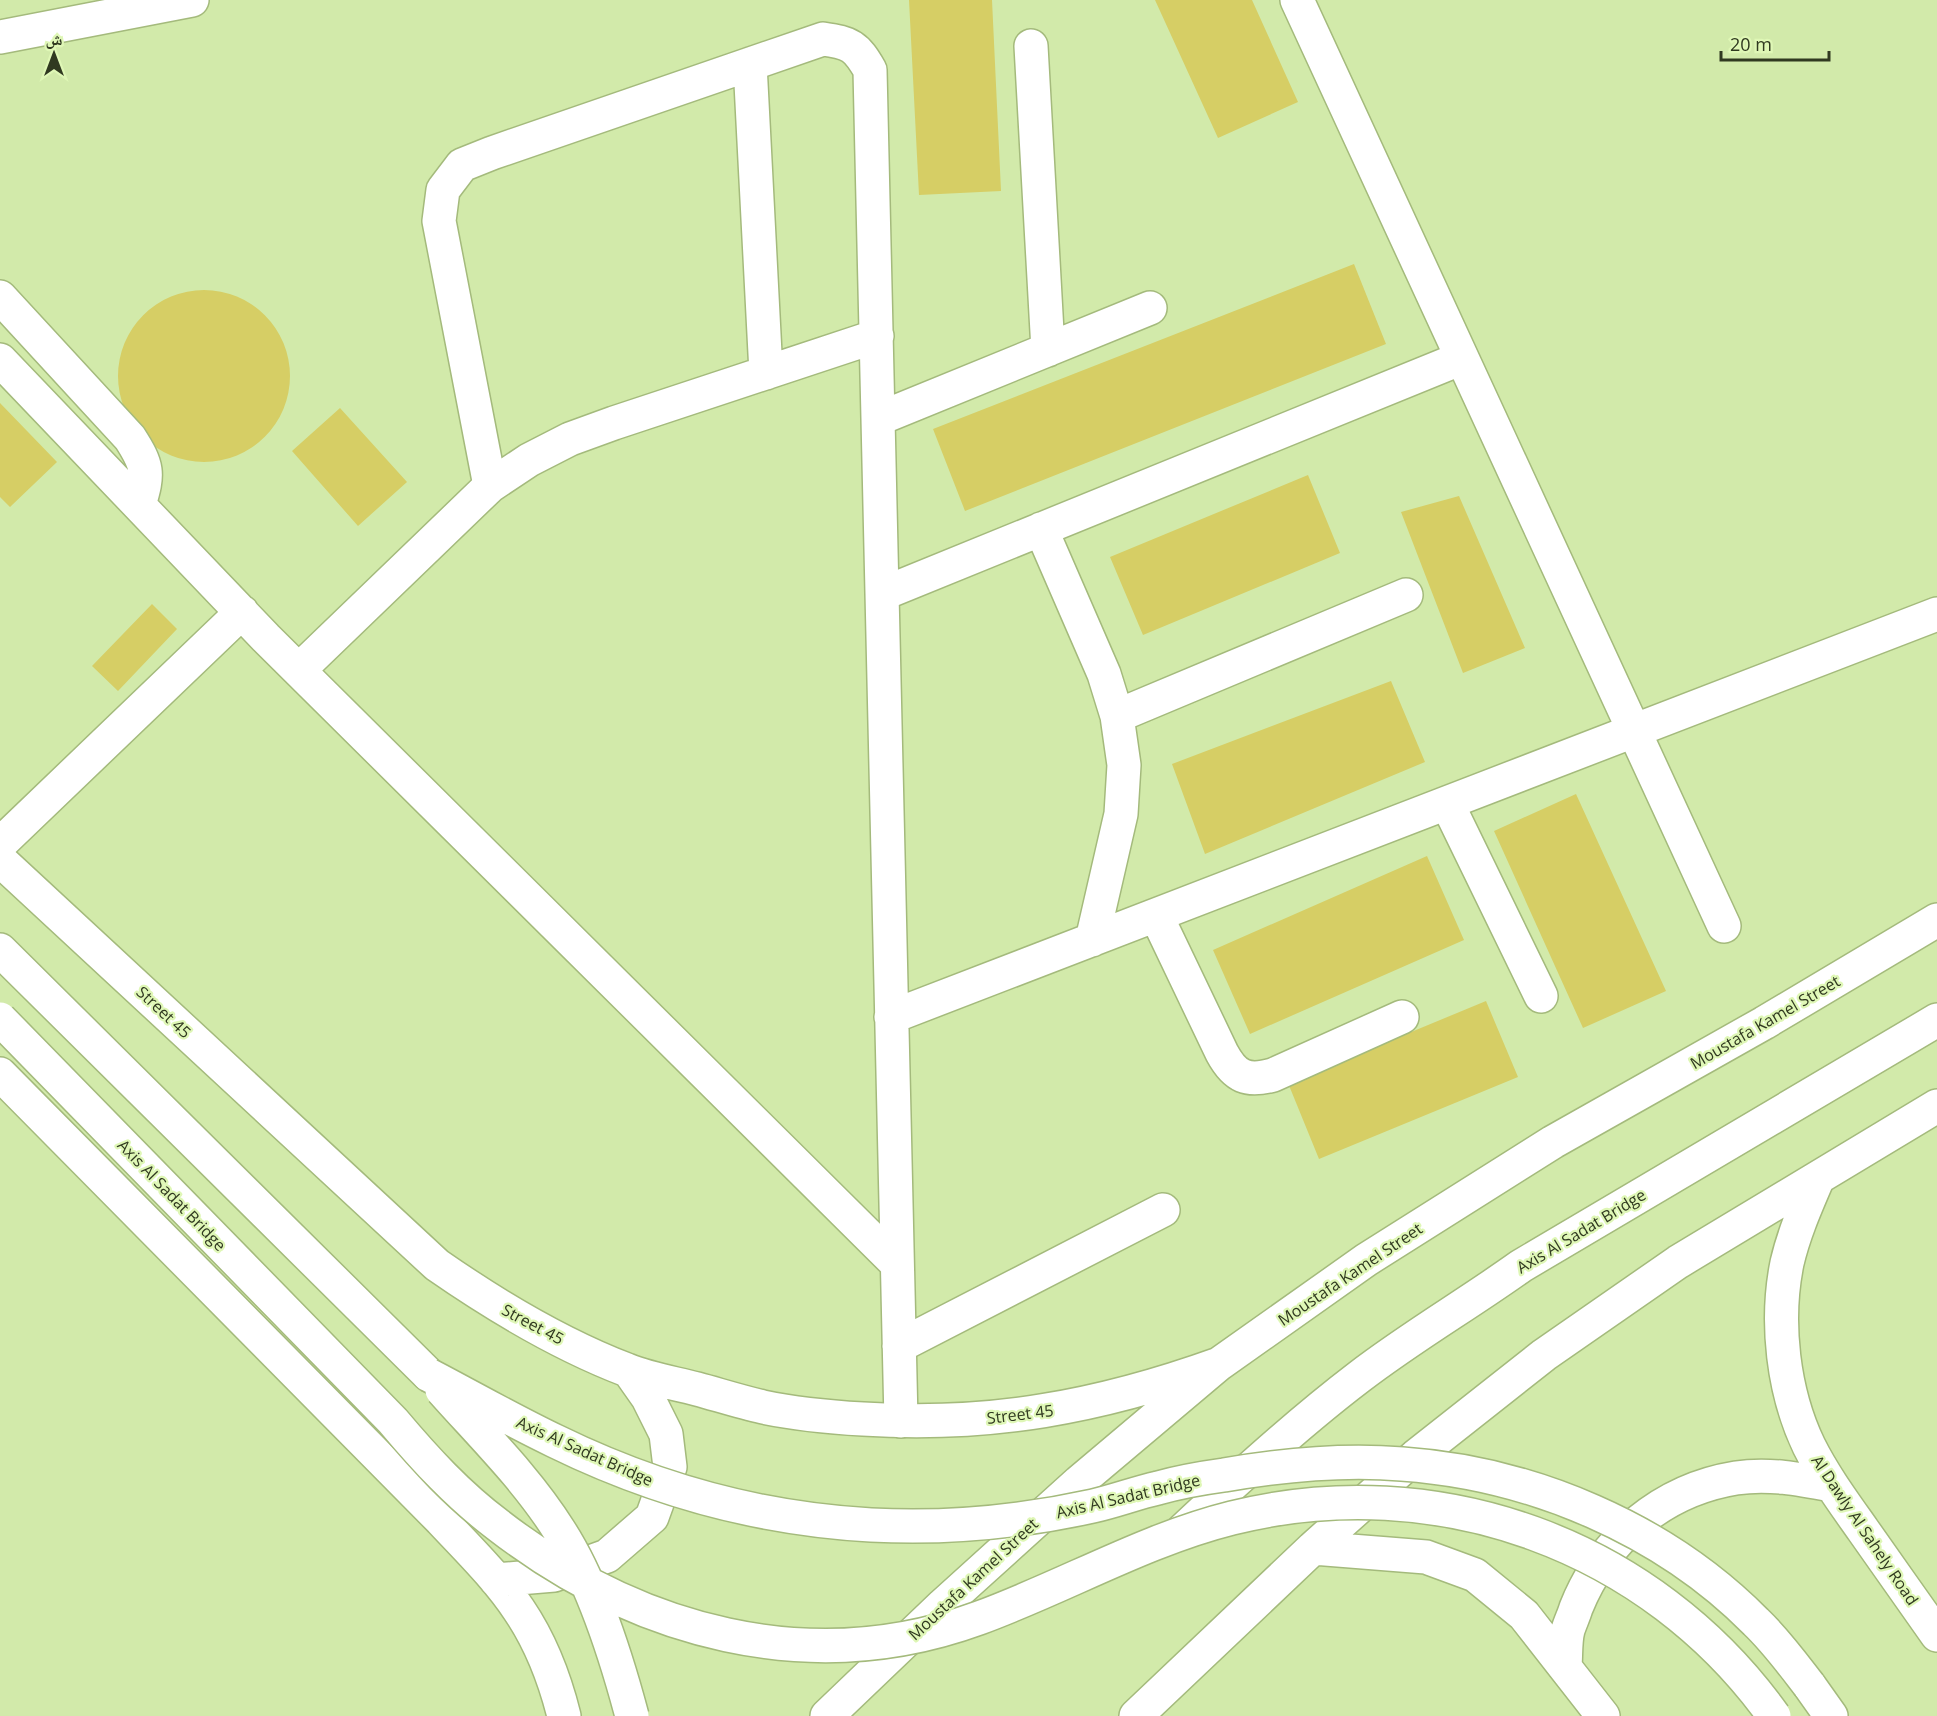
<svg xmlns="http://www.w3.org/2000/svg" width="1937" height="1716" viewBox="0 0 1937 1716" font-family="'Open Sans','Noto Naskh Arabic',sans-serif">
  <style>
    .building { fill: #d6ce65 }
    .lines { fill: none; stroke-linecap: round; stroke-linejoin: round }
    .minor-casing { stroke: #a4ba7c; stroke-width: 36 }
    .major-casing { stroke: #a4ba7c; stroke-width: 36 }
    .minor { stroke: #fff; stroke-width: 33 }
    .major { stroke: #fff; stroke-width: 33 }
    .major-bridge-casing { stroke: #a4ba7c; stroke-width: 36; stroke-linecap: butt }
    .major-bridge { stroke: #fff; stroke-width: 33 }
    .labels { text-anchor: middle; dominant-baseline: central; stroke-width: 4.5; stroke-linejoin: round; paint-order: stroke }
    .street-label { font-size: 16px; fill: #303920; stroke: #dff7b6 }
  </style>
  <rect width="100%" height="100%" fill="#d2eaaa"/>
  <!-- building -->
  <path class="building" d="M 909,0 L 992,0 L 1001,191 L 919,195 Z
    M 1155,0 L 1252,0 L 1298,102 L 1218,138 Z
    M 1354,264 L 1386,344 L 965,511 L 933,429 Z
    M118 376a86 86 0 1 1 172 0a86 86 0 1 1-172 0Z
    M 0,403 L 57,462 L 10,507 L 0,497 Z
    M 340,408 L 407,482 L 358,526 L 292,451 Z
    M 1308,475 L 1340,553 L 1143,635 L 1110,557 Z
    M 1459,496 L 1525,648 L 1463,673 L 1401,512 Z
    M 152,604 L 177,629 L 118,691 L 92,666 Z
    M 1391,681 L 1425,762 L 1205,854 L 1172,764 Z
    M 1576,794 L 1666,991 L 1583,1028 L 1494,831 Z
    M 1427,856 L 1464,940 L 1250,1034 L 1213,950 Z
    M 1486,1001 L 1518,1077 L 1319,1159 L 1288,1083 Z"/>
  <g class="lines">
    <!-- minor casing -->
    <g class="minor-casing">
      <path id="minor" d="M 1297,0 L 1724,926
        M 0,37 L 192,0
        M 1031,46 L 1048,350
        M 750,64 L 766,373
        M 0,297 L 130,438 C 148,466 149,473 139,505
        M 0,360 L 266,638 L 896,1263
        M 878,419 L 1150,308
        M 490,486 L 439,221 L 443,190 L 462,165 L 492,153 L 823,39 C 851,43 856,46 870,70 L 901,1421
        M 1041,529 L 1104,674 L 1117,716 L 1124,765 L 1121,814 L 1092,940
        M 882,594 L 1462,358
        M 299,670 L 490,486 L 529,460 L 570,439 L 614,423 L 877,336
        M 1117,716 L 1406,595
        M 1447,803 L 1541,996
        M 0,844 L 242,612
        M 1156,915 L 1222,1053 C 1235,1077 1247,1082 1273,1075 L 1402,1017
        M 891,1017 L 1937,614
        M 899,1346 L 1163,1210"/>
    </g>
    <!-- major casing -->
    <g class="major-casing">
      <path id="major" d="M 0,860 L 437,1265 C 496,1306 559,1344 627,1370 C 649,1379 674,1383 697,1389 C 719,1395 741,1402 763,1407 C 796,1414 829,1417 863,1419 C 990,1427 1099,1407 1219,1364
        M 0,950 L 429,1375
        M 0,1074 L 441,1520 C 468,1549 497,1577 519,1610 C 540,1641 555,1680 564,1716
        M 1818,1178 C 1806,1206 1794,1233 1787,1263 C 1775,1322 1783,1392 1809,1446 C 1824,1476 1844,1503 1863,1530 C 1888,1565 1912,1600 1937,1635
        M 1180,1533 C 1238,1478 1296,1425 1359,1377 C 1411,1337 1468,1304 1521,1266 L 1937,1020
        M 1313,1548 L 1426,1557 L 1475,1575 L 1524,1615 L 1603,1716
        M 496,1580 L 554,1575 L 607,1556 L 652,1517 L 670,1467 L 666,1434 L 648,1398 L 629,1371
        M 1565,1666 C 1566,1655 1565,1641 1568,1630 C 1570,1623 1574,1615 1576,1608 C 1603,1540 1662,1490 1736,1478 C 1768,1473 1800,1479 1831,1485
        M 1809,1685 L 1831,1716
        M 827,1716 L 943,1605 L 1079,1482 L 1219,1364 L 1366,1260 L 1553,1142 L 1764,1023 L 1937,920
        M 1136,1716 L 1313,1548 L 1416,1456 L 1544,1355 L 1678,1262 L 1937,1106"/>
    </g>
    <!-- minor -->
    <use href="#minor" class="minor"/>
    <!-- major -->
    <use href="#major" class="major"/>
    <!-- major-bridge casing -->
    <g class="major-bridge-casing">
      <path id="major-bridge" d="M 0,1019 L 393,1421 C 425,1459 458,1495 498,1525 C 636,1632 810,1680 979,1618 C 1064,1587 1144,1540 1232,1518 C 1437,1467 1651,1544 1774,1716
        M 429,1375 C 471,1397 513,1421 555,1441 C 653,1489 761,1519 871,1525 C 945,1529 1020,1522 1093,1506 C 1115,1501 1136,1493 1158,1488 C 1179,1482 1202,1478 1224,1475 C 1282,1465 1343,1459 1402,1464 C 1532,1473 1664,1529 1756,1622 C 1776,1641 1792,1663 1809,1685
        M 442,1390 C 482,1435 527,1479 559,1530 C 593,1582 616,1656 632,1716"/>
    </g>
    <!-- major-bridge -->
    <use href="#major-bridge" class="major-bridge"/>
  </g>
  <g class="labels">
    <!-- street labels -->
    <g class="street-label">
      <text transform="translate(164 1012) rotate(43)">Street 45</text>
      <text transform="translate(1765 1022) rotate(-30)">Moustafa Kamel Street</text>
      <text transform="translate(172 1195) rotate(46)">Axis Al Sadat Bridge</text>
      <text transform="translate(1581 1231) rotate(-31)">Axis Al Sadat Bridge</text>
      <text transform="translate(1350 1274) rotate(-34)">Moustafa Kamel Street</text>
      <text transform="translate(533 1324) rotate(28)">Street 45</text>
      <text transform="translate(1020 1414) rotate(-7)">Street 45</text>
      <text transform="translate(585 1451) rotate(24)">Axis Al Sadat Bridge</text>
      <text transform="translate(1128 1496) rotate(-13)">Axis Al Sadat Bridge</text>
      <text transform="translate(1865 1530) rotate(56)">Al Dawly Al Sahely Road</text>
      <text transform="translate(973 1579) rotate(-43)">Moustafa Kamel Street</text>
    </g>
  </g>
  <!-- north arrow -->
  <g transform="translate(54 54)" stroke="#dff7b6" stroke-width="4.5" paint-order="stroke">
  <path d="M0-4.5L10 22L0 15L-10 22Z" fill="#303920"/>
  <text y="-9" font-size="16" font-weight="bold" text-anchor="middle" fill="#303920">ش</text>
  </g>
  <!-- scale -->
  <path d="M1721 51v9h108v-9" fill="none" stroke="#303920" stroke-width="3"/>
  <text x="1730" y="51" font-size="18" fill="#303920" stroke="#dff7b6" stroke-width="4.5" paint-order="stroke">20 m</text>
</svg>
